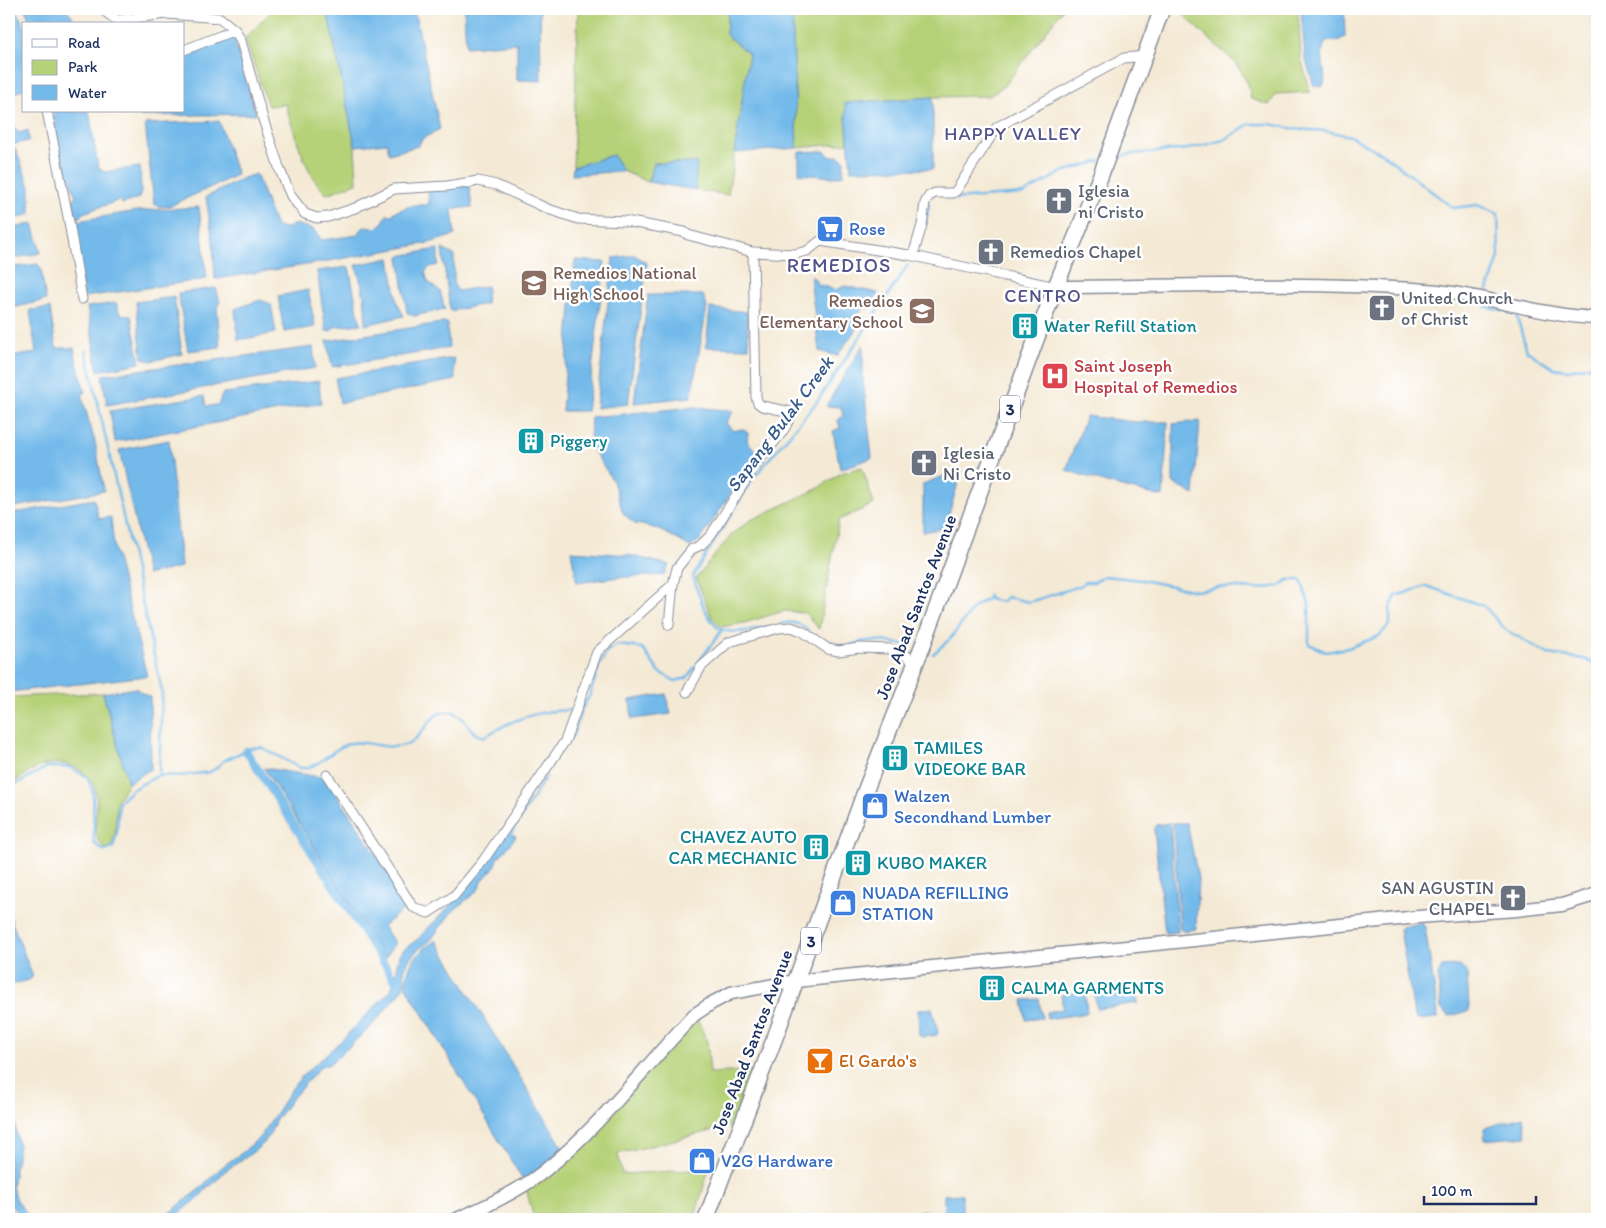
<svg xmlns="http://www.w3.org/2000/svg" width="1606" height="1228" viewBox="0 0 1606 1228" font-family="Itim,sans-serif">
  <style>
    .green { fill: #b6d278; stroke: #68806b }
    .water { fill: #73baea; stroke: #4774a4 }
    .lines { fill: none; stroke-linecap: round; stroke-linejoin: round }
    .stream { stroke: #73baea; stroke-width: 2.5 }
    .canal { stroke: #73baea; stroke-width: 8 }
    .street-casing { stroke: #888c99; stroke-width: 11 }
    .secondary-casing { stroke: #888c99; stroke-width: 15 }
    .highway-casing { stroke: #888c99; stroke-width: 18 }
    .street { stroke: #fff; stroke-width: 9 }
    .secondary { stroke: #fff; stroke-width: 12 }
    .highway { stroke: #fff; stroke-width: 15 }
    .labels { text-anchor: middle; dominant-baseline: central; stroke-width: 5; stroke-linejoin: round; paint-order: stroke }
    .shield { fill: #fff; stroke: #5f6d8e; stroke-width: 1 }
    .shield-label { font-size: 16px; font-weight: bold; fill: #1b2f5e }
    .worship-label { font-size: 18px; fill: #5b616d; stroke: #fff; text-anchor: start }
    .shop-label { font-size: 18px; fill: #366cbe; stroke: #fff; text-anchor: start }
    .education-label { font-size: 18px; fill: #785e54; stroke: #fff; text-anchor: start }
    .culture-label { font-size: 18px; fill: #0d838f; stroke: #fff; text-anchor: start }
    .health-label { font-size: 18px; fill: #be3a42; stroke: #fff; text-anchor: start }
    .street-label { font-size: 18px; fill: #1b2f5e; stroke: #fff }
    .food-label { font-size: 18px; fill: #c56008; stroke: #fff; text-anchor: start }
    .neighbourhood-label { font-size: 19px; letter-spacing: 1px; fill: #535289; stroke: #fff }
    .water-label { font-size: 19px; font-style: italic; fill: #355988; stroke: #fff }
    .quarter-label { font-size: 20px; letter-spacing: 1px; fill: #535289; stroke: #fff }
  </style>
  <rect width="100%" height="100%" fill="#fff"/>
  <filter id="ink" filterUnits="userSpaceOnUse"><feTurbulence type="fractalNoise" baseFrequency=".02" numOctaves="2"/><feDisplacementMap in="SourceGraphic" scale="10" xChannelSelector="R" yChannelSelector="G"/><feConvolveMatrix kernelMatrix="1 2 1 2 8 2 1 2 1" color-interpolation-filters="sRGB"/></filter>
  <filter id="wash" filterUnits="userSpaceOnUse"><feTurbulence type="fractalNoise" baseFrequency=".0096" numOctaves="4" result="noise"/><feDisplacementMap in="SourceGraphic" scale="20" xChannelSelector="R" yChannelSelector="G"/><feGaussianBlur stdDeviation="1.12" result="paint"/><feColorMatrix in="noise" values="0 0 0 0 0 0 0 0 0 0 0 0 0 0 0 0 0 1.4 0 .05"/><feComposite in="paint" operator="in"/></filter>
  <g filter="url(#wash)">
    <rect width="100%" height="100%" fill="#f4e9d4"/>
    <!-- green -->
    <path class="green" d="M 270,9 L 327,9 L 355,146 L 357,183 L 326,194 C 303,170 296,135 285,104 L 268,106 L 245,38 L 270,13 Z
      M 578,9 L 728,9 L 726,35 L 749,54 L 728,195 L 695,190 L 696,163 L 654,163 L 648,182 L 623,171 L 613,155 L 573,167 Z
      M 792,9 L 1063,9 L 1006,84 L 989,96 L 933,97 L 845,103 L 848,143 L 797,148 Z
      M 1178,9 L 1298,9 L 1301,59 L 1310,92 L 1276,94 L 1269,105 L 1251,99 L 1248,84 L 1236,63 L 1198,29 Z
      M 862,467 L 874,504 L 839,520 L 819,629 L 805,613 L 784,611 L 744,623 L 721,627 L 712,618 L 696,578 L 733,533 L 751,520 L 817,489 L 841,473 Z
      M 103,693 L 128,783 L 117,801 L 115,834 L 112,847 L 105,849 C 103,846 99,843 98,840 C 92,825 99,808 96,794 C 92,771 67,759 45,765 C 32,768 20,779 9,786 L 9,697 Z
      M 696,1017 L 707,1041 L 710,1073 L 752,1071 L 731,1126 L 618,1154 L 622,1174 L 709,1169 L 694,1219 L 534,1219 L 526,1188 Z"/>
    <!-- water -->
    <path class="water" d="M 9,9 L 16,9 L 24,26 L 24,89 L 9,95 Z
      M 25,9 L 67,9 L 77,24 L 31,24 Z
      M 327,9 L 414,9 L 440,129 L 422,139 L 418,146 L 389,154 L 387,143 L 355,146 Z
      M 464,9 L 540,9 L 541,81 L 517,80 L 517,43 L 466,47 Z
      M 728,9 L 792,9 L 797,148 L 734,153 L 749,54 L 726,35 Z
      M 1301,9 L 1344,9 L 1345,37 L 1338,41 L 1327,41 C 1316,52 1329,74 1323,86 L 1314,86 L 1305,57 Z
      M 233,36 L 256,114 L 141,116 L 141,111 L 184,111 L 184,57 Z
      M 933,97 L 933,169 L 851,170 L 845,103 Z
      M 53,111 L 89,111 L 98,167 L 104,172 L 140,167 L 141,192 L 139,198 L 122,204 L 120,200 L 83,213 L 81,217 L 77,218 L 72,200 L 76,197 L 69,176 L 59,156 Z
      M 9,121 L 19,133 L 28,130 L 29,141 L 9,145 Z
      M 219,121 L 237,175 L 170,206 L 160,207 L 154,204 L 145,124 Z
      M 15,148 L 30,187 L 30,214 L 9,221 L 9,152 Z
      M 824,151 L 831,157 L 838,156 L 844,160 L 843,175 L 834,177 L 799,174 L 799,152 Z
      M 613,155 L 623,171 L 572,175 L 573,167 Z
      M 654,163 L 697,163 L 695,190 L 648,182 Z
      M 256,174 L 276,227 L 287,228 L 295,224 L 313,229 L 322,240 L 358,235 C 363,225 366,225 376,228 L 383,222 L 387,215 L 393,215 L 394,212 L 414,205 L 429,205 L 428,188 L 469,186 L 472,207 L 452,209 L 455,235 L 429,243 L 312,264 L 215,279 L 213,242 L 206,197 L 246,177 Z
      M 199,207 L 207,279 L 84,297 L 72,222 L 137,211 Z
      M 33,223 L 41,253 L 9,259 L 9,230 Z
      M 438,249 L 438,265 L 430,267 L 425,272 L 428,282 L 440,291 L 445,309 L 414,316 L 407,313 L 399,256 Z
      M 442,249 L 454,255 L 454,285 L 458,291 L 487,286 L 486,304 L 450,311 Z
      M 634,255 L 647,263 L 628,404 L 596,408 L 613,258 Z
      M 390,258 L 397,302 L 404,316 L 365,325 C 367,303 362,286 356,265 Z
      M 575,260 L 605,262 L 587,411 L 562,411 Z
      M 38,264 L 41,269 L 46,300 L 12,308 L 9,284 L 9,268 Z
      M 349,267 L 359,317 L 361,324 L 334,327 L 331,331 L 326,331 L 317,271 Z
      M 810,277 L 813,277 L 819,285 L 837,290 L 844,286 L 878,293 L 869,309 L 862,308 L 858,317 L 862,321 L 837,356 L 819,351 Z
      M 216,288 L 220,302 L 217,307 L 220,347 L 188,351 L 178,293 Z
      M 308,290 L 315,327 L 284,332 L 278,296 Z
      M 648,295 L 703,295 L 707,307 L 691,397 L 634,403 Z
      M 174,297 L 182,354 L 151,361 L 142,358 L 136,302 Z
      M 260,300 L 271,304 L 276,333 L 238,340 L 235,309 Z
      M 116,303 L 120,314 L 131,316 L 140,363 L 98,371 L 87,307 Z
      M 50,308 L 56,348 L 74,348 L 77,363 L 85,391 L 82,397 L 95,442 L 104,491 L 9,508 L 9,357 L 36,353 L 30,310 Z
      M 710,308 L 747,312 L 749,348 L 706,347 Z
      M 447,322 L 449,348 L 332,367 L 327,341 Z
      M 863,345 L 863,379 L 872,458 L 840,469 L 833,431 L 840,428 L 838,420 L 843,416 L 841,407 L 826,406 Z
      M 313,347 L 315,368 L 107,405 L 102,375 Z
      M 454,358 L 455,380 L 340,403 L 335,378 Z
      M 319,381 L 321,403 L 115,442 L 110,411 L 204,396 L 206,406 L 218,405 L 223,393 Z
      M 695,407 L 733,411 L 726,423 L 733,431 L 742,429 L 748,433 L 747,442 L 758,452 L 701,539 L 690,547 C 672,536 656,526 635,524 L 623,513 L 613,481 L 590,445 L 591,417 Z
      M 1086,416 L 1135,422 L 1168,422 L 1163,497 L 1110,484 L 1066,470 Z
      M 1200,421 L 1194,495 L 1173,483 L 1173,424 Z
      M 169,440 L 181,567 L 147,575 L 119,450 Z
      M 962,469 L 945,528 L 923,532 L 923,484 Z
      M 94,499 L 99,519 L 111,517 L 114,547 L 147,676 L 9,692 L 9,514 Z
      M 571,551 L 629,555 L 669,565 L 664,575 L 611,578 L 577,583 Z
      M 136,688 L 140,692 L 150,697 L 151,769 L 128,783 L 103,693 Z
      M 666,694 L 671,714 L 632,719 L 630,700 Z
      M 264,768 L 326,778 L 409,905 L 383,926 L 395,943 L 385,958 Z
      M 1170,823 L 1178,932 L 1165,933 L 1154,829 L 1156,825 Z
      M 1173,823 L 1187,823 L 1198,878 L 1196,929 L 1182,931 L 1180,928 Z
      M 506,833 L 516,836 L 504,852 L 497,858 L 496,865 L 482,881 L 478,890 L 451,913 L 430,941 L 419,949 L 410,958 L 404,970 L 405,983 L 399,994 L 369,1029 L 360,1036 L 344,1052 L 328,1065 L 322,1065 L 290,1101 L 276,1120 L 270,1134 L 264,1143 L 248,1156 L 225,1171 L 212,1185 L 207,1187 C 204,1196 176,1217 167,1219 C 165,1219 160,1219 159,1219 L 172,1211 L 197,1191 L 223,1166 L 243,1152 L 260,1137 L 293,1087 L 303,1075 L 342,1040 L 391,990 L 397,971 L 397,961 L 402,951 L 418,939 L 460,895 Z
      M 9,914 L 33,977 L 29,980 L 9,985 Z
      M 1421,923 L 1425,927 L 1438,1013 L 1437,1018 L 1417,1020 L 1414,1014 L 1400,929 L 1404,926 Z
      M 436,940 L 564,1149 L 524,1182 L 406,987 C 407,961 417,954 436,940 Z
      M 1460,966 L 1467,972 L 1469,1007 L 1469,1011 L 1450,1016 L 1446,1014 L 1441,1009 L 1438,975 L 1442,967 Z
      M 1134,984 L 1138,1003 L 1097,1009 L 1094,991 Z
      M 1085,991 L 1087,1013 L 1047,1019 L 1046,1012 L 1063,1009 L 1061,995 Z
      M 1039,999 L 1042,1018 L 1026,1020 L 1023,1000 Z
      M 932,1008 L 938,1032 L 937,1035 L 922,1037 L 919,1035 L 918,1010 Z
      M 9,1097 L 19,1146 L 12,1187 L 17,1201 L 31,1219 L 23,1219 L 9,1203 Z
      M 1523,1117 L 1526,1136 L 1485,1140 L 1484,1128 Z
      M 962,1194 L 962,1219 L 944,1219 L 944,1195 Z
      M 924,1211 L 925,1219 L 899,1219 L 899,1214 Z"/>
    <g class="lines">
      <!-- stream -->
      <path class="stream" d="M 1113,158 L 1131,154 L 1188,149 L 1224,140 L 1249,124 L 1270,124 L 1295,129 L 1326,131 L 1350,136 L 1383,154 L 1453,208 L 1477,205 L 1498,214 L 1499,257 L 1486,296
        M 949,197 L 954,199 L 1023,194 L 1062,172 L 1100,161
        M 926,223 L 929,204
        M 1485,304 L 1485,306 L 1516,314 L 1527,351 L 1553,368 L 1569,370 L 1590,366 L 1597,360
        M 86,350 L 162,691 L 159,775
        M 781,624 C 790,621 800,623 808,630
        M 766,627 C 752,630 736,634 723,630 C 707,625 697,590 693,576 L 754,477 L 816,403 L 908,265
        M 820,639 L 846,647
        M 851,645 C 869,637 892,642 910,646
        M 933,654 L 950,639 L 975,606 L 987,599 L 989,595 L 989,599 L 1002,602 L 1007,597 L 1029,602 L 1080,586 L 1085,582 L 1094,582 L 1105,576 L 1142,580 L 1197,591 L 1219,587 L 1257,589 L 1280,586 L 1287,580 L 1301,580 L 1309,604 L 1309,644 L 1326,652 L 1348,648 L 1379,636 L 1390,624 L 1390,608 L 1396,596 L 1426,586 L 1484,606 L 1506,630 L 1548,654 L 1584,659 L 1597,665
        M 568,742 L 573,735 L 581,710 L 589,697 L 599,666 L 608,650 L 618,645 L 642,648 L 659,672 L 675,681 L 687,678 L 722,630
        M 9,788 L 47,767 L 69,767 L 87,777 L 93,792 L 94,843 L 104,851 L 113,848 L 117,833 L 119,802 L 133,789 L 159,775 L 179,776 L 210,772 L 218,767 L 223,761 L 251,748 L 261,747 L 300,768 C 319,770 332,747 351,743 C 369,740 389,752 408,744 C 426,736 429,709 451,712 C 463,713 468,728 476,734 C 479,735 481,736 484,737 C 515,718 538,710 574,710
        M 510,835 L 546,776"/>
      <!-- canal -->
      <path class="canal" d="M 246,751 L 398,985"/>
    </g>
  </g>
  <g filter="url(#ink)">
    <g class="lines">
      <!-- street casing -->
      <g class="street-casing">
        <path id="street" d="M 101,9 L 117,20 L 167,14 L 220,18 L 235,30 L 241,41 L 263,119 L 280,170 L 291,196 L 305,214 L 317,218 L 328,217 L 355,208 L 394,189 L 447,186 L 478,181 L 496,185 L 548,209 L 578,219 L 625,221 L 684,232 L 688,235 L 753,252 L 795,254 L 807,251 L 820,241 L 909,255 L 1056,287
          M 184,50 L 235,30
          M 47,111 L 69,222 L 82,299
          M 908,255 L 913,253 L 915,249 L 922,225 L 925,203 L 929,196 L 935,193 L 953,193 L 956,191 L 997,127 L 1124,58 L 1145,56
          M 669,625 L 673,584 L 677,568 L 692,549 L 701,545 L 710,536 C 727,511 742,485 759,460 C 771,444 787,432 791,412 L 762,406 L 758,403 L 756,397 L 753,252
          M 687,692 L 701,667 L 729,642 L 779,628 L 791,627 L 802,631 L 828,649 L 839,651 L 859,648 L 890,649 L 907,656 L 915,664
          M 327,775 L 413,907 L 428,913 L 454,896 L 483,861 L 565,741 L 597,652 L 673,584
          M 9,1212 L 15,1219"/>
      </g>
      <!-- secondary casing -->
      <g class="secondary-casing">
        <path id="secondary" d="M 1056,287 C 1179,286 1303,281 1426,290 C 1484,294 1539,316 1597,318
          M 457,1219 C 485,1207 519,1191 543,1172 C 600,1127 644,1067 694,1015 L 712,1003 L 731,993 L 796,981 L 1418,917 L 1516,910 L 1562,905 L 1597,894"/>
      </g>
      <!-- highway casing -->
      <g class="highway-casing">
        <path id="highway" d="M 706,1219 L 777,1032 L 866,789 L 924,642 L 1054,291 L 1100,177 L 1162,9"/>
      </g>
      <!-- street -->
      <use href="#street" class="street"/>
      <!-- secondary -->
      <use href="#secondary" class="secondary"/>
      <!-- highway -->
      <use href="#highway" class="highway"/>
    </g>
  </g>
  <!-- icons -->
  <defs>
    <g id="church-square" transform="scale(1.4375)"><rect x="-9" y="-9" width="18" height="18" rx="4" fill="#6b7280" stroke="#fff"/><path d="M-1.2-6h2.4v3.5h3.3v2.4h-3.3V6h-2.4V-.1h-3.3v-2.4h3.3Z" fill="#fff"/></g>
    <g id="supermarket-square" transform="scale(1.4375)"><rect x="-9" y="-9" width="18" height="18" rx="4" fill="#3f7fe0" stroke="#fff"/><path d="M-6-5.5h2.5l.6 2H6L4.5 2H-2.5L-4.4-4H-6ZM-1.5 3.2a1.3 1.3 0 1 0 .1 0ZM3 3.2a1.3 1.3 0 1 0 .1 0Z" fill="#fff"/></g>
    <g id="school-square" transform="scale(1.4375)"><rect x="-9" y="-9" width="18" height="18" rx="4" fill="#8d6e63" stroke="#fff"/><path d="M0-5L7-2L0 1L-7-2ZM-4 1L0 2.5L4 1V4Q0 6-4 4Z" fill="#fff"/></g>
    <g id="building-square" transform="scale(1.4375)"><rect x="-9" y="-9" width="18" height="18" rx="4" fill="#0f9aa8" stroke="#fff"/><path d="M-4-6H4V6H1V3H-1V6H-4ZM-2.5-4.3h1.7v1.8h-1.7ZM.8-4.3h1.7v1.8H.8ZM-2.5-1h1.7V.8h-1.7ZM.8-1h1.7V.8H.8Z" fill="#fff"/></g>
    <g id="hospital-square" transform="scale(1.4375)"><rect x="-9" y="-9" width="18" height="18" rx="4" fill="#e0444e" stroke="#fff"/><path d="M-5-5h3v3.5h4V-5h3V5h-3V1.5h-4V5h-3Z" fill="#fff"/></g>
    <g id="shop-square" transform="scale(1.4375)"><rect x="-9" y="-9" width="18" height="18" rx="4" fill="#3f7fe0" stroke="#fff"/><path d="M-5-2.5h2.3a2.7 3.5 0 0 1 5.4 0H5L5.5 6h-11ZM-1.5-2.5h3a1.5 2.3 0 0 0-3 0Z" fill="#fff"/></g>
    <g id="bar-square" transform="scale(1.4375)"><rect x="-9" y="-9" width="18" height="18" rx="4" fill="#e8710a" stroke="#fff"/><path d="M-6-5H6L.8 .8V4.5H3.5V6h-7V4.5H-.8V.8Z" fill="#fff"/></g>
  </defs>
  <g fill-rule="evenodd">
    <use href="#church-square" x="1059" y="201"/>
    <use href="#supermarket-square" x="830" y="229"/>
    <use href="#church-square" x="991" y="252"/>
    <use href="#school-square" x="534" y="283"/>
    <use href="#church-square" x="1382" y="308"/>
    <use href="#school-square" x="922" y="311"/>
    <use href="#building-square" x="1025" y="326"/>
    <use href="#hospital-square" x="1055" y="376"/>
    <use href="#building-square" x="531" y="441"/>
    <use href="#church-square" x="924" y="463"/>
    <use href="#building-square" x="895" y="758"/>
    <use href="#shop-square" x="875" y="806"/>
    <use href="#building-square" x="816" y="847"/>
    <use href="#building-square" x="858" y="863"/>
    <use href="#church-square" x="1513" y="898"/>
    <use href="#shop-square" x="843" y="903"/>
    <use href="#building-square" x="992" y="988"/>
    <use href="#bar-square" x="820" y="1061"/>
    <use href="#shop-square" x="702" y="1161"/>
  </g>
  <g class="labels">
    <!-- shield labels -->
    <g class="shield">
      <rect x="1000" y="395.5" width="20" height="27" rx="4"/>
      <rect x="801" y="927.5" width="20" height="27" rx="4"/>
    </g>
    <g class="shield-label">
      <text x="1010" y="409">3</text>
      <text x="811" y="941">3</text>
    </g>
    <!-- worship labels -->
    <g class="worship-label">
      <text x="1078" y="191">Iglesia<tspan x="1078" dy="21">ni Cristo</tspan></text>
      <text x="1010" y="252">Remedios Chapel</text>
      <text x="1401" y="298">United Church<tspan x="1401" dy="21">of Christ</tspan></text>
      <text x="943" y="453">Iglesia<tspan x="943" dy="21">Ni Cristo</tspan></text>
      <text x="1494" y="888" text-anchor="end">SAN AGUSTIN<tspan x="1494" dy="21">CHAPEL</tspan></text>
    </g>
    <!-- shop labels -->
    <g class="shop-label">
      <text x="849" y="229">Rose</text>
      <text x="894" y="796">Walzen<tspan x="894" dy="21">Secondhand Lumber</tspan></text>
      <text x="862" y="893">NUADA REFILLING<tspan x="862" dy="21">STATION</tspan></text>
      <text x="721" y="1161">V2G Hardware</text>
    </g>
    <!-- education labels -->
    <g class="education-label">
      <text x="553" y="273">Remedios National<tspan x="553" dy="21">High School</tspan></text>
      <text x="903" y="301" text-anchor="end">Remedios<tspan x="903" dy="21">Elementary School</tspan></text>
    </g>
    <!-- culture labels -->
    <g class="culture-label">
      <text x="1044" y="326">Water Refill Station</text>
      <text x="550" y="441">Piggery</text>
      <text x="914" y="748">TAMILES<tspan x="914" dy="21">VIDEOKE BAR</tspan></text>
      <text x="797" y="837" text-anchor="end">CHAVEZ AUTO<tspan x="797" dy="21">CAR MECHANIC</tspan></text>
      <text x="877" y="863">KUBO MAKER</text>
      <text x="1011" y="988">CALMA GARMENTS</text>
    </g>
    <!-- health labels -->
    <g class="health-label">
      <text x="1074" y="366">Saint Joseph<tspan x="1074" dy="21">Hospital of Remedios</tspan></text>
    </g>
    <!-- street labels -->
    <g class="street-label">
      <text transform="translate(916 607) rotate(-69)">Jose Abad Santos Avenue</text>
      <text transform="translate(752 1042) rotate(-69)">Jose Abad Santos Avenue</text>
    </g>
    <!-- food labels -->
    <g class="food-label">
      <text x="839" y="1061">El Gardo's</text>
    </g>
    <!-- neighbourhood labels -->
    <g class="neighbourhood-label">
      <text x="1013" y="133">HAPPY VALLEY</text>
      <text x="1043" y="295">CENTRO</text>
    </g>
    <!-- water labels -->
    <g class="water-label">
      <text transform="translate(780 424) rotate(-53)">Sapang Bulak Creek</text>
    </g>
    <!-- quarter labels -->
    <g class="quarter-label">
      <text x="839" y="265">REMEDIOS</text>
    </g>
  </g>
  <!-- margin -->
  <rect width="1606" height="1228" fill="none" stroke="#fff" stroke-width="30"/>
  <!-- legend -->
  <rect x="22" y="22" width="162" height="90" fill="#ffffff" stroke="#a4acbf"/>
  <rect x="32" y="39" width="25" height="8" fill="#ffffff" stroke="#a4acbf"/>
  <text x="68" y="48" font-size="15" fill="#1b2f5e">Road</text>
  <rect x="32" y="60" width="25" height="15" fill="#b6d278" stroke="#a4acbf"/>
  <text x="68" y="72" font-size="15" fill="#1b2f5e">Park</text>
  <rect x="32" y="85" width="25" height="15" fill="#73baea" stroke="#a4acbf"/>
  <text x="68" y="98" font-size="15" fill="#1b2f5e">Water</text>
  <!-- scale -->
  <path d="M1424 1196v8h112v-8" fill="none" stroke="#1b2f5e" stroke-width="2.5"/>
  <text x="1431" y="1196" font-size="15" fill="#1b2f5e" stroke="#ffffff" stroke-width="4" paint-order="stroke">100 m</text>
</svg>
